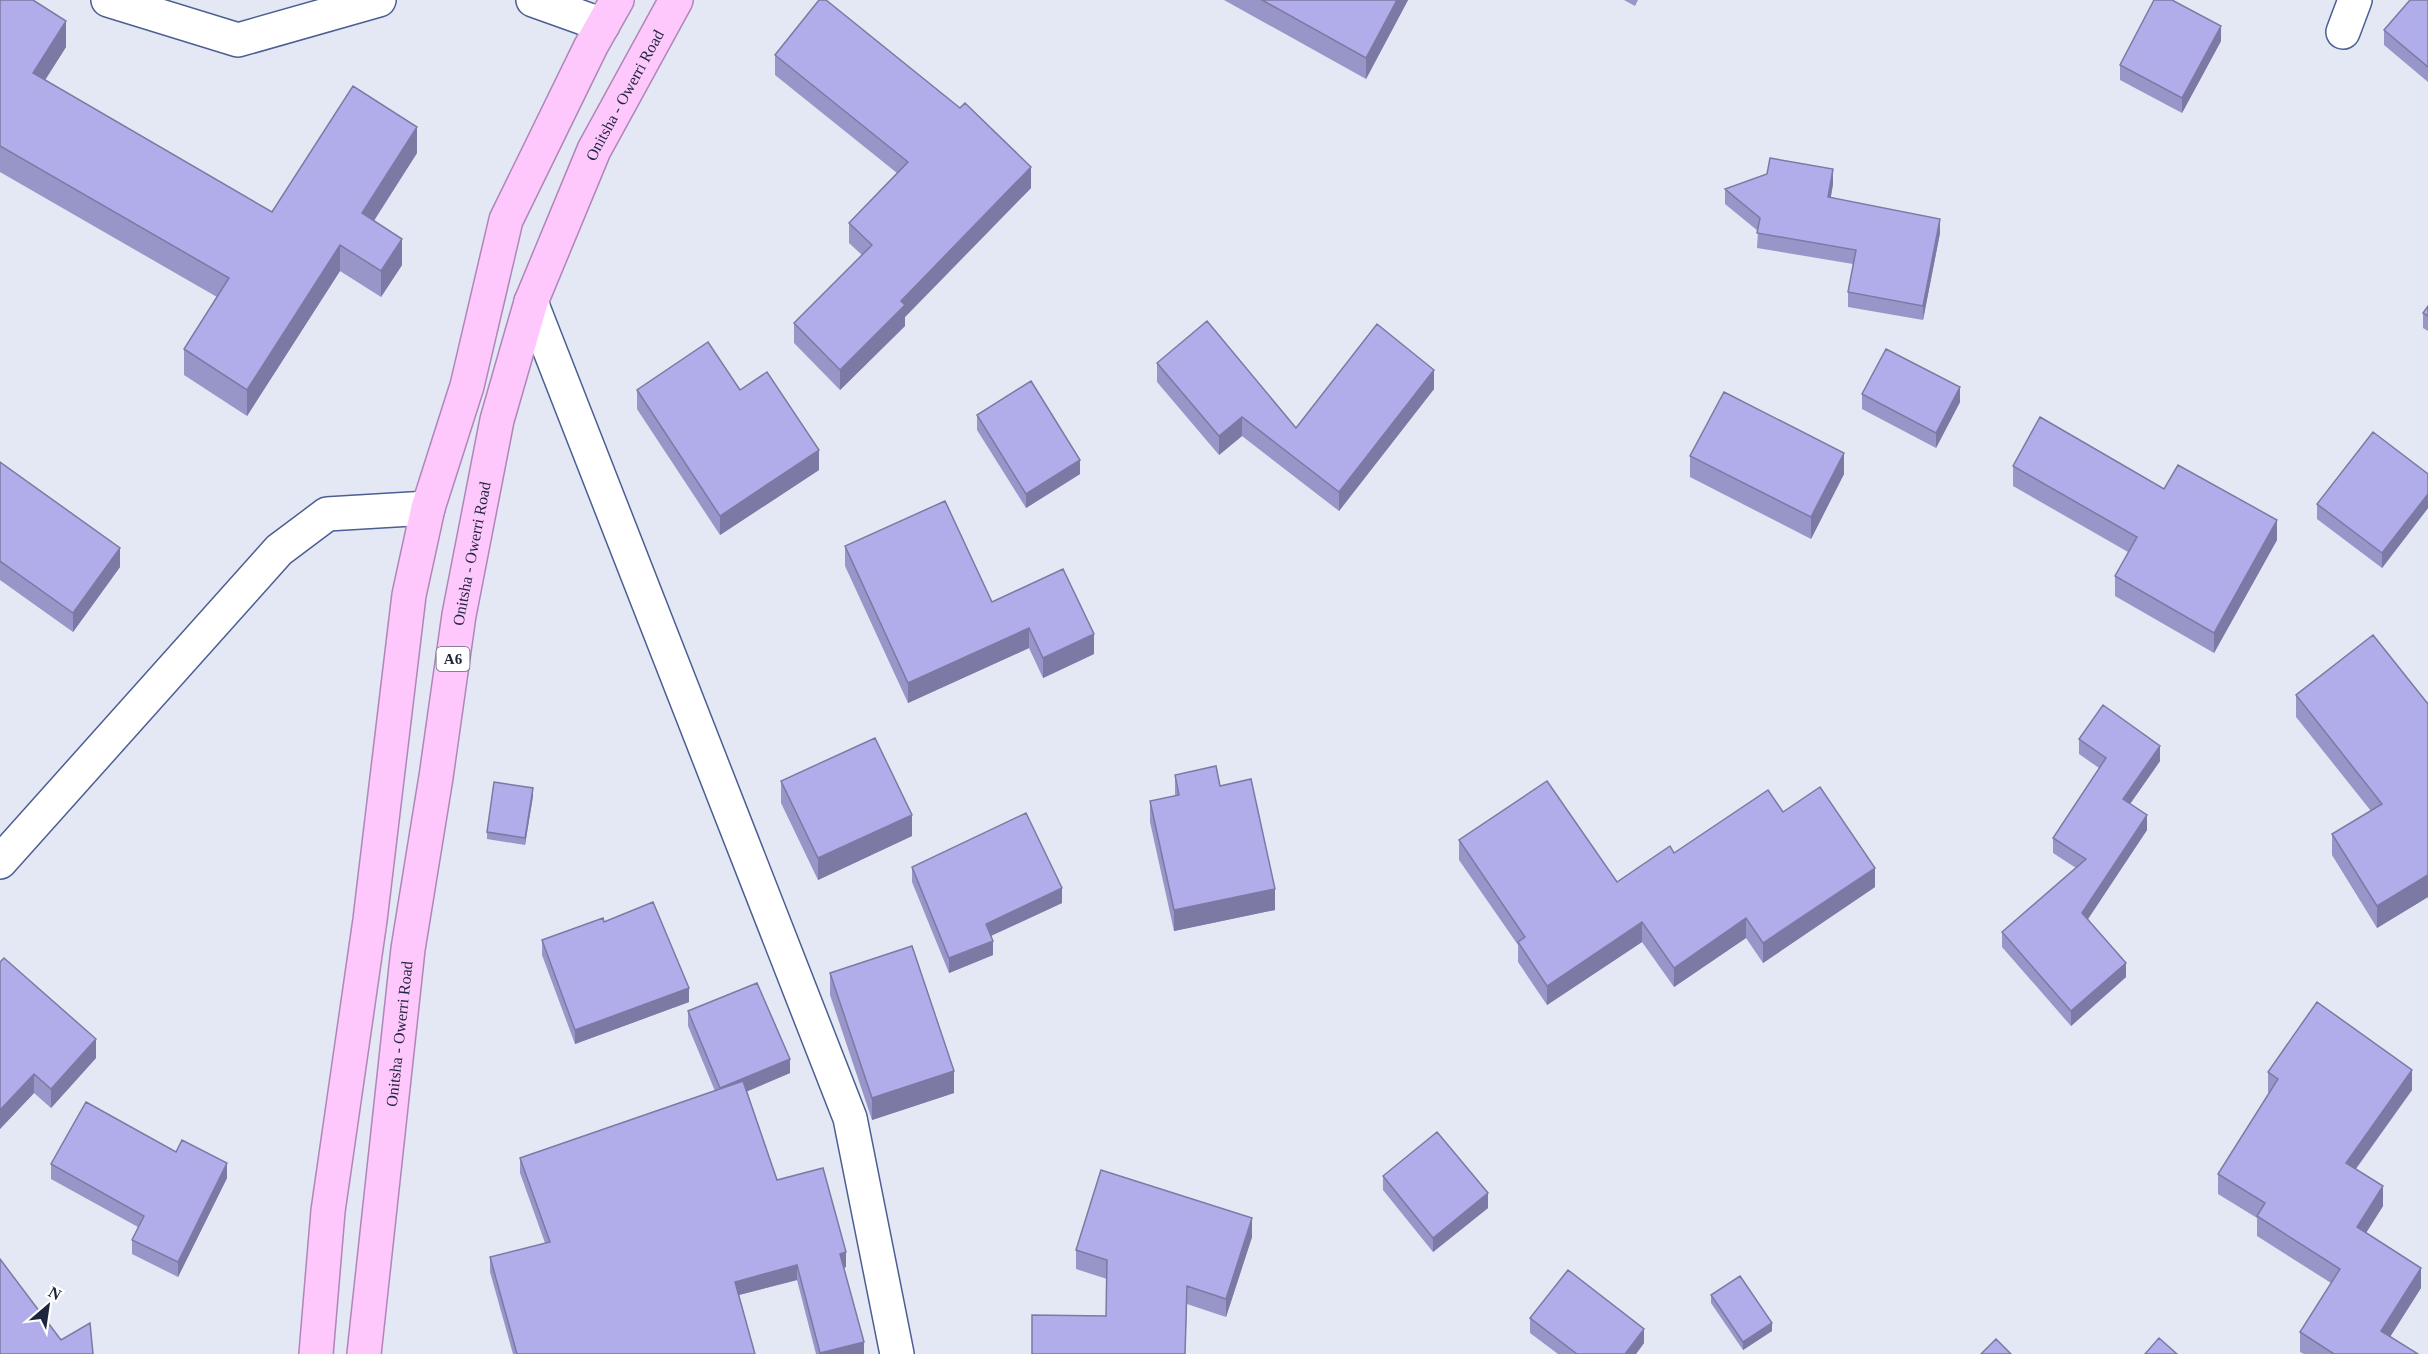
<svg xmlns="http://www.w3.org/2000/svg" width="2428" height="1354" viewBox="0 0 2428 1354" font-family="'Times New Roman',serif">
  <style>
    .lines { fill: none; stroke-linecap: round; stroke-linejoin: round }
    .minor-casing { stroke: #4c5f93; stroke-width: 36 }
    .tertiary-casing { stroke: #4c5f93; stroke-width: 36 }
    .trunk-casing { stroke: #af86b8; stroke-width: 36 }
    .minor { stroke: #fff; stroke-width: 33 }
    .tertiary { stroke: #fff; stroke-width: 33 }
    .trunk { stroke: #fec8fc; stroke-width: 33 }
    .wall { fill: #9895c9 }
    .shaded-wall { fill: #7c79a4 }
    .building { fill: #b1adea; stroke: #7c79a4; stroke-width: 1.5 }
    .labels { text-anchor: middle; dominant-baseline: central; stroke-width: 4.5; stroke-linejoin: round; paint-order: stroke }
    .shield { fill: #fff; stroke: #616776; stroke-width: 1.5 }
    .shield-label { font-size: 15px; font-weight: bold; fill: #1d263c }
    .street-label { font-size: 16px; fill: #1d263c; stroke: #fff }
  </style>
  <rect width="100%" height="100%" fill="#e3e8f4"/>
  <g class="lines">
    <!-- minor casing -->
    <g class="minor-casing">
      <path id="minor" d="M 108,0 L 238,40 L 379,0
        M 533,0 L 603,25
        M 2343,32 L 2355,0
        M 531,302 L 850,1118 L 897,1354"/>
    </g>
    <!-- tertiary casing -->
    <g class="tertiary-casing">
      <path id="tertiary" d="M 0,862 L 279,550 L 327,514 L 428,508"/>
    </g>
    <!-- trunk casing -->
    <g class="trunk-casing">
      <g id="trunk">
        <path d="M 316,1354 L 328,1211 L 370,920 L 409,595 L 428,508 L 467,386 L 506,220 L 591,46 L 617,0"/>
        <path id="s1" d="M 364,1354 L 408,949 L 436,777 L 459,615 L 497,420 L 531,302 L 594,150 L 676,0"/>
      </g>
    </g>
    <!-- minor -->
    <use href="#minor" class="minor"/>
    <!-- tertiary -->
    <use href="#tertiary" class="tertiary"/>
    <!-- trunk -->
    <use href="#trunk" class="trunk"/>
  </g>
  <!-- wall -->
  <path class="wall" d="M 0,0 L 66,47 L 45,80 L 272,212 L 417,153 L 374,221 L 402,265 L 381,297 L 340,271 L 247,416 L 184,375 L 184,349 L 217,297 L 0,172 Z
    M 1224,0 L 1408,0 L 1366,79 Z
    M 1624,0 L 1638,0 L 1635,6 Z
    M 2428,0 L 2428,82 L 2384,45 L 2384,30 Z
    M 2221,41 L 2182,113 L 2120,80 L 2120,65 Z
    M 775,55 L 1031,188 L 905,317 L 905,326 L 840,390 L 794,343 L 794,323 L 862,255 L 849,243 L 849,223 L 897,173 L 775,75 Z
    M 1833,184 L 1831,197 L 1940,233 L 1923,320 L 1848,307 L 1848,292 L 1853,264 L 1757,248 L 1758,231 L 1725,204 L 1725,189 Z
    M 2428,306 L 2428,331 L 2423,328 L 2423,313 Z
    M 1157,363 L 1296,428 L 1434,389 L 1339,511 L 1242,436 L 1219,455 L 1157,382 Z
    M 637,390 L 740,390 L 819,470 L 720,535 L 637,409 Z
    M 1862,394 L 1960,402 L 1936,448 L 1862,409 Z
    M 977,415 L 1080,474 L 1026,508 L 977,430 Z
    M 1690,456 L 1844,474 L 1811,539 L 1690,477 Z
    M 0,462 L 120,567 L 73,632 L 0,580 Z
    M 2013,466 L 2164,489 L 2277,540 L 2214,653 L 2115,596 L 2115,576 L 2128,552 L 2013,486 Z
    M 2428,474 L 2428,508 L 2382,568 L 2317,519 L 2317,504 Z
    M 845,546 L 992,602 L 1094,654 L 1043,678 L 1029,648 L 908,703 L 845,566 Z
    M 2296,695 L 2428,704 L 2428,897 L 2377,928 L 2332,855 L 2332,834 L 2371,811 L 2296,717 Z
    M 2079,739 L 2160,761 L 2130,804 L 2147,830 L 2088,919 L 2126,977 L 2071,1026 L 2002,947 L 2002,932 L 2076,868 L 2053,853 L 2053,838 L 2099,768 L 2079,754 Z
    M 1175,775 L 1220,786 L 1275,910 L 1174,931 L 1150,822 L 1150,801 L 1175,796 Z
    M 781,781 L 912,836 L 818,880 L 781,803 Z
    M 533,796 L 525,845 L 487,839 L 487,832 Z
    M 1783,812 L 1875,887 L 1763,963 L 1746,938 L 1674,987 L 1642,942 L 1547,1005 L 1518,962 L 1518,945 L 1459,860 L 1459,840 L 1617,882 L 1674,853 Z
    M 912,867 L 1062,903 L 991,936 L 993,955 L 949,973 L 912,882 Z
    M 604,922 L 689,1002 L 575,1044 L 542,955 L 542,940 Z
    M 0,962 L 96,1058 L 51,1108 L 34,1093 L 0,1129 Z
    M 830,973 L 954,1093 L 872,1120 L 830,995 Z
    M 688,1011 L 790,1073 L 747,1091 L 777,1180 L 846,1267 L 844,1268 L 864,1354 L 816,1354 L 797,1280 L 739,1295 L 755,1354 L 513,1354 L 490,1272 L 490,1257 L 545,1243 L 520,1173 L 520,1158 L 715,1091 L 688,1026 Z
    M 2268,1072 L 2412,1090 L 2356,1169 L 2383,1206 L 2366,1233 L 2421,1288 L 2390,1337 L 2418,1354 L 2304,1354 L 2300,1352 L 2300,1332 L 2331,1283 L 2257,1236 L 2257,1218 L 2218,1194 L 2218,1174 L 2269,1093 L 2268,1092 Z
    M 176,1152 L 227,1178 L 178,1277 L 132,1254 L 132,1240 L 138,1227 L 51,1179 L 51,1164 Z
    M 1383,1176 L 1488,1208 L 1433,1252 L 1383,1190 Z
    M 1252,1237 L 1226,1317 L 1187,1304 L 1185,1354 L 1106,1316 L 1107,1279 L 1076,1269 L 1076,1250 Z
    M 1711,1295 L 1772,1331 L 1743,1350 L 1711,1303 Z
    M 1530,1318 L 1644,1343 L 1636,1354 L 1558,1354 L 1530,1333 Z"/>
  <!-- shaded-wall -->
  <path class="shaded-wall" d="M 1397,0 L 1408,0 L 1366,79 L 1366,58 Z
    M 66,21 L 66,47 L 33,99 L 33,73 Z
    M 2221,26 L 2221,41 L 2182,113 L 2182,98 Z
    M 417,127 L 417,153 L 362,239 L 362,213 Z
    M 1031,167 L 1031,188 L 905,317 L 905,326 L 840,390 L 840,370 L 901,301 Z
    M 1833,169 L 1833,184 L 1828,211 L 1828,197 Z
    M 1940,219 L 1940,233 L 1923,320 L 1923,306 Z
    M 402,239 L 402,265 L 381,297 L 381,271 Z
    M 340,245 L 340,271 L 247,416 L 247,390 Z
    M 1434,370 L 1434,389 L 1339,511 L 1339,492 Z
    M 1960,387 L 1960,402 L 1936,448 L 1936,433 Z
    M 1242,417 L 1242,436 L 1219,455 L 1219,436 Z
    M 819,450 L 819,470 L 720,535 L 720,516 Z
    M 1844,453 L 1844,474 L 1811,539 L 1811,517 Z
    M 1080,460 L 1080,474 L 1026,508 L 1026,494 Z
    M 2428,494 L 2428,508 L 2382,568 L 2382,553 Z
    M 2277,520 L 2277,540 L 2214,653 L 2214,633 Z
    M 120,548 L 120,567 L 73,632 L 73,613 Z
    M 1029,628 L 1029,648 L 908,703 L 908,683 Z
    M 1094,634 L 1094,654 L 1043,678 L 1043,658 Z
    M 2160,746 L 2160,761 L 2123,814 L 2123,799 Z
    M 533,788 L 533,796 L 525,845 L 525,838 Z
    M 912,815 L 912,836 L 818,880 L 818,858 Z
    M 2147,815 L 2147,830 L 2082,928 L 2082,913 Z
    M 1875,868 L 1875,887 L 1763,963 L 1763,943 Z
    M 2428,875 L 2428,897 L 2377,928 L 2377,906 Z
    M 1062,888 L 1062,903 L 986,938 L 986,924 Z
    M 1275,889 L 1275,910 L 1174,931 L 1174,910 Z
    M 1746,918 L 1746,938 L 1674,987 L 1674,968 Z
    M 1642,922 L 1642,942 L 1547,1005 L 1547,986 Z
    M 993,941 L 993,955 L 949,973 L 949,958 Z
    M 2126,963 L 2126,977 L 2071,1026 L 2071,1011 Z
    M 689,988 L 689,1002 L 575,1044 L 575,1030 Z
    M 96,1039 L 96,1058 L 51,1108 L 51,1089 Z
    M 790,1059 L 790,1073 L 720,1103 L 720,1088 Z
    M 2412,1070 L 2412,1090 L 2346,1182 L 2346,1163 Z
    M 954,1071 L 954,1093 L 872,1120 L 872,1098 Z
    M 34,1074 L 34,1093 L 0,1129 L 0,1110 Z
    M 227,1163 L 227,1178 L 178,1277 L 178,1262 Z
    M 2383,1186 L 2383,1206 L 2357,1247 L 2357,1227 Z
    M 1488,1193 L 1488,1208 L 1433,1252 L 1433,1238 Z
    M 1252,1218 L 1252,1237 L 1226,1317 L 1226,1299 Z
    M 846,1252 L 846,1267 L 840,1269 L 840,1254 Z
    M 797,1265 L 797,1280 L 735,1296 L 735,1282 Z
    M 2421,1268 L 2421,1288 L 2381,1351 L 2381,1331 Z
    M 1772,1323 L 1772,1331 L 1743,1350 L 1743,1342 Z
    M 1644,1329 L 1644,1343 L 1636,1354 L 1625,1354 Z
    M 864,1342 L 864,1354 L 820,1354 L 820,1353 Z"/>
  <!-- building -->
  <path class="building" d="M 0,0 L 33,0 L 66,21 L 33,73 L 272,212 L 353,86 L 417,127 L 362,213 L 402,239 L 381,271 L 340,245 L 247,390 L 184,349 L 229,278 L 0,146 Z
    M 819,0 L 826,0 L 960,108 L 965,103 L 1031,167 L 901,301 L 905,305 L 840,370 L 794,323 L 872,245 L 849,223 L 908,162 L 775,55 Z
    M 1262,0 L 1397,0 L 1366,58 Z
    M 2154,0 L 2172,0 L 2221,26 L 2182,98 L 2120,65 Z
    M 2410,0 L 2428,0 L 2428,67 L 2384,30 Z
    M 1770,158 L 1833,169 L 1828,197 L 1940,219 L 1923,306 L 1848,292 L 1856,250 L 1757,233 L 1760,218 L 1725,189 L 1767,174 Z
    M 2428,306 L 2428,316 L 2423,313 Z
    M 1207,321 L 1296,428 L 1377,324 L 1434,370 L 1339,492 L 1242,417 L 1219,436 L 1157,363 Z
    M 708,342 L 740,390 L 767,372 L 819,450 L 720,516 L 637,390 Z
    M 1886,349 L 1960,387 L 1936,433 L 1862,394 Z
    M 1031,381 L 1080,460 L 1026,494 L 977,415 Z
    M 1724,392 L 1844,453 L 1811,517 L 1690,456 Z
    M 2040,417 L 2164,489 L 2178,465 L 2277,520 L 2214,633 L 2115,576 L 2137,537 L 2013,466 Z
    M 2373,432 L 2428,474 L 2428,494 L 2382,553 L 2317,504 Z
    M 0,462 L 120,548 L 73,613 L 0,561 Z
    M 945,501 L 992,602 L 1063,569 L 1094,634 L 1043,658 L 1029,628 L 908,683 L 845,546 Z
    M 2373,635 L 2428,704 L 2428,875 L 2377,906 L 2332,834 L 2382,804 L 2296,695 Z
    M 2103,705 L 2160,746 L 2123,799 L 2147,815 L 2082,913 L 2126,963 L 2071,1011 L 2002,932 L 2086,859 L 2053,838 L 2106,758 L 2079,739 Z
    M 875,738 L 912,815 L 818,858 L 781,781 Z
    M 1216,766 L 1220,786 L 1251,779 L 1275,889 L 1174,910 L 1150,801 L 1179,795 L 1175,775 Z
    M 1547,781 L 1617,882 L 1670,846 L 1674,853 L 1768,790 L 1783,812 L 1820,787 L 1875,868 L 1763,943 L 1746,918 L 1674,968 L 1642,922 L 1547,986 L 1518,942 L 1525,937 L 1459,840 Z
    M 494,782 L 533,788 L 525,838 L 487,832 Z
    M 1026,813 L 1062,888 L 986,924 L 993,941 L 949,958 L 912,867 Z
    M 653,902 L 689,988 L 575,1030 L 542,940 L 603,918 L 604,922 Z
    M 912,946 L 954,1071 L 872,1098 L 830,973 Z
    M 4,958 L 96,1039 L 51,1089 L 34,1074 L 0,1110 L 0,962 Z
    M 757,983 L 790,1059 L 720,1088 L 688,1011 Z
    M 2317,1002 L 2412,1070 L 2346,1163 L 2383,1186 L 2357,1227 L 2421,1268 L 2381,1331 L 2418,1354 L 2334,1354 L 2300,1332 L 2340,1269 L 2257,1216 L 2265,1203 L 2218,1174 L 2278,1079 L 2268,1072 Z
    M 743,1081 L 777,1180 L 823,1168 L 846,1252 L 840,1254 L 864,1342 L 820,1353 L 797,1265 L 735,1282 L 755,1354 L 517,1354 L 490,1257 L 550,1242 L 520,1158 Z
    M 86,1102 L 176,1152 L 182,1140 L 227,1163 L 178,1262 L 132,1240 L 144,1216 L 51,1164 Z
    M 1437,1132 L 1488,1193 L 1433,1238 L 1383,1176 Z
    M 1101,1170 L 1252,1218 L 1226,1299 L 1187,1286 L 1185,1354 L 1032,1354 L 1032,1315 L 1106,1316 L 1107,1260 L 1076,1250 Z
    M 0,1259 L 61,1340 L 90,1323 L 93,1354 L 0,1354 Z
    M 1568,1270 L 1644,1329 L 1625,1354 L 1577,1354 L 1530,1318 Z
    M 1740,1276 L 1772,1323 L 1743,1342 L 1711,1295 Z
    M 2159,1338 L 2177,1354 L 2145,1354 Z
    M 1996,1339 L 2011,1354 L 1981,1354 Z"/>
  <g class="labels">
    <!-- shield labels -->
    <rect class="shield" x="436.5" y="647" width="33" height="24" rx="4.5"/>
    <g class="shield-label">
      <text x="453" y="659">A6</text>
    </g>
    <!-- street labels -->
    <g class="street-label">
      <text stroke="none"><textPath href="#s1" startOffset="1294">Onitsha - Owerri Road</textPath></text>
      <text stroke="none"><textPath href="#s1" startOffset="808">Onitsha - Owerri Road</textPath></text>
      <text stroke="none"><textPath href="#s1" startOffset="322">Onitsha - Owerri Road</textPath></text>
    </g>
  </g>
  <!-- north arrow -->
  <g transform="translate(48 1306) rotate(29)" stroke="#ffffff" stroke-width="4.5" paint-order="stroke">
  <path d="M0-4.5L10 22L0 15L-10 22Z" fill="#1d263c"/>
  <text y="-9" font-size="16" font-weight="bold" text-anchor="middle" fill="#1d263c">N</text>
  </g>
</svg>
